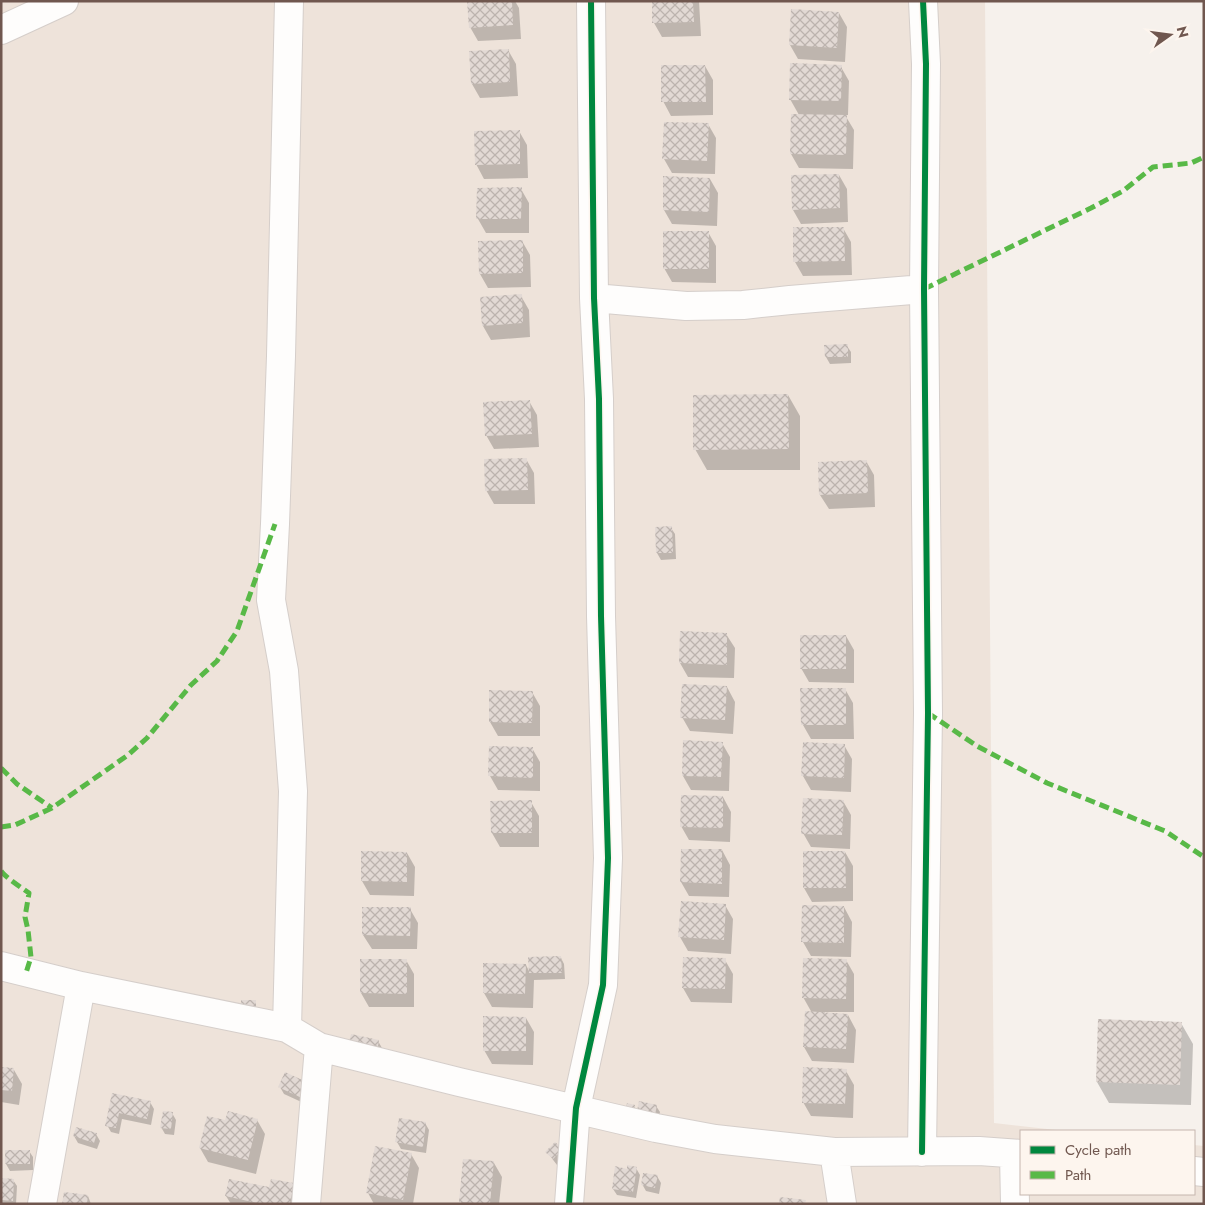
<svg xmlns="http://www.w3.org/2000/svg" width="1205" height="1205" viewBox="0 0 1205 1205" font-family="Jost,sans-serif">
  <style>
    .residential { fill: #eee3da }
    .shadow { fill: #0003 }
    .building { fill: url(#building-cross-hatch) }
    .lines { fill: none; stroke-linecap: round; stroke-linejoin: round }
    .minor-casing { stroke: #d5ceca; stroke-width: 30 }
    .minor { stroke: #fefdfc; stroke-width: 28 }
    .quiet { stroke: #58b947; stroke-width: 5; stroke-dasharray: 10 5; stroke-linecap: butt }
    .cycleway-casing { stroke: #fdf5ee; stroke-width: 9 }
    .cycleway { stroke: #00873e; stroke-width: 6 }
  </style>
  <defs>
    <pattern id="building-cross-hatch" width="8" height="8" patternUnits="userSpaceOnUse" patternTransform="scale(1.25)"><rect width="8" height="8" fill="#e2d9d4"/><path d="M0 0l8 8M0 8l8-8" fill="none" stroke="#bcb3ae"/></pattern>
  </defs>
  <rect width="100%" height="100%" fill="#f6f1ec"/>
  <!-- residential -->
  <path class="residential" d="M 1,1 L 985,1 L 994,1123 L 1065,1131 L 1021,1131 L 1021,1194 L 1194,1194 L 1194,1145 L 1204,1146 L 1204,1204 L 1,1204 Z"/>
  <!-- shadow -->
  <path class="shadow" d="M 469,1 L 515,1 L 519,8 L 521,39 L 478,41 L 470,27 Z
    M 653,1 L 699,1 L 701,36 L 662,37 L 654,23 Z
    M 839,13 L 847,27 L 845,62 L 798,59 L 790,45 Z
    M 508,50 L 516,64 L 518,96 L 480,98 L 472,84 Z
    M 705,66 L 713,80 L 713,115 L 671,116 L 663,101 Z
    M 841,67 L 849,81 L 848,115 L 845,115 L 854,130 L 853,169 L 799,168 L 791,154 L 799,115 L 790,99 Z
    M 708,124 L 716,138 L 715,174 L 672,173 L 664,159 Z
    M 519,131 L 527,145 L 528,178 L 484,179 L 476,164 Z
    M 839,175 L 847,189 L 848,222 L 801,224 L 793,210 Z
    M 665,177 L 710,179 L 718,193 L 717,226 L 672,224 L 664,210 Z
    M 521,189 L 529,203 L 529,233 L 486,233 L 478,219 Z
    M 843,228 L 851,242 L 852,275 L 803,276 L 795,262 Z
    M 708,232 L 716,246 L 716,283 L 672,282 L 664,268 Z
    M 522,241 L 530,255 L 531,287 L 488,288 L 480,274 Z
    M 521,296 L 529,310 L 530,337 L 491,340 L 483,326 Z
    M 826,346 L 847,346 L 851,352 L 851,363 L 830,364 L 826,357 Z
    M 788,395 L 800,416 L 800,470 L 707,470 L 695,449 Z
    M 529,401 L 537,415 L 539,447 L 494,449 L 486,435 Z
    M 526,459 L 534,473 L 535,504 L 494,504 L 486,490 Z
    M 866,461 L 874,475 L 875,507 L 829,509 L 820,495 Z
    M 671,528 L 675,534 L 676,559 L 661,560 L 657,553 Z
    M 726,634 L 735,648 L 734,678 L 688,677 L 680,663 Z
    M 846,636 L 854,650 L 854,683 L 809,682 L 801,668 Z
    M 727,687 L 735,702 L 733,734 L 690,731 L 682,717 Z
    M 845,689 L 853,703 L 854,739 L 811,739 L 803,725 Z
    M 532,692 L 540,706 L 540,736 L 498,736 L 490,722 Z
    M 722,743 L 730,757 L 729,791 L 691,790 L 683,776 Z
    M 844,745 L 852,759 L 851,792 L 811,790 L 803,776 Z
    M 490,747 L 532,748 L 540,762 L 540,791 L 498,790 L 490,776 Z
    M 723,797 L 731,812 L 730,842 L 689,840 L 681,826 Z
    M 843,801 L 851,815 L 850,849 L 811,847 L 803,833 Z
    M 531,802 L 539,816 L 539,847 L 500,847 L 492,833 Z
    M 682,850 L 722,850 L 730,865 L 729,897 L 689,896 L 681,882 Z
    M 845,852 L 853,866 L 853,901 L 812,902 L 804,888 Z
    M 407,853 L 415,867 L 414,896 L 370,895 L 362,881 Z
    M 725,905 L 733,919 L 731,954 L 688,951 L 680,937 Z
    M 844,907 L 852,922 L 851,957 L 811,956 L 803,942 Z
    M 410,909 L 418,923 L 417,949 L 372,949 L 363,935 Z
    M 561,958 L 564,964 L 565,979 L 534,980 L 533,1008 L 492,1007 L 484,993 L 526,965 L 530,973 Z
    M 684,958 L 725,960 L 733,974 L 732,1003 L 691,1002 L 683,988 Z
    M 361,960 L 406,960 L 414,974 L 414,1007 L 369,1007 L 361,993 Z
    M 846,960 L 854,974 L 854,1012 L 825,1012 L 825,1014 L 848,1015 L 856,1030 L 854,1063 L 812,1061 L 804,1047 L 812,1013 L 803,997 Z
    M 526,1018 L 534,1032 L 533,1065 L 492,1064 L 484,1050 Z
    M 1181,1023 L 1193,1044 L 1191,1105 L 1109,1103 L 1097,1082 Z
    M 378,1041 L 382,1048 L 380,1058 L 353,1053 Z
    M 1,1068 L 14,1070 L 22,1084 L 19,1105 L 1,1102 Z
    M 846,1071 L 854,1085 L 853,1118 L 811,1116 L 803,1102 Z
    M 286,1074 L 308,1105 L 284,1094 L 280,1087 Z
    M 113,1094 L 150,1102 L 154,1109 L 151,1125 L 122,1119 L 119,1134 L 111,1132 L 107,1125 Z
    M 634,1106 L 638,1112 L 656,1106 L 660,1112 L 656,1131 L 625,1116 Z
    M 172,1113 L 176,1120 L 174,1135 L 165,1134 L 161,1127 Z
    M 257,1120 L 265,1134 L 256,1174 L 208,1162 L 200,1148 L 226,1122 Z
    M 425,1123 L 429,1130 L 426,1153 L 401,1149 L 397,1142 Z
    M 96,1134 L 100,1141 L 97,1149 L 78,1143 L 74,1136 Z
    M 555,1143 L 566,1157 L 557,1165 L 547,1152 Z
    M 29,1151 L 33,1157 L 33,1170 L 10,1171 L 6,1164 Z
    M 411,1154 L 419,1168 L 413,1204 L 374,1204 L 368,1193 Z
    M 494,1163 L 502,1177 L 499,1204 L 462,1204 L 461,1202 Z
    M 636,1168 L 640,1175 L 636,1198 L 617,1195 L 613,1189 L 627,1170 Z
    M 657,1176 L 661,1183 L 659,1194 L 646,1191 L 642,1184 Z
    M 1,1179 L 13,1180 L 17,1186 L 16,1204 L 1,1204 Z
    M 293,1184 L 301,1198 L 300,1204 L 231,1204 L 226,1196 Z
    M 88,1196 L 91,1204 L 63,1204 Z"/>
  <!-- building -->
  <path class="building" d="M 467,1 L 512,1 L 513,25 L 469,28 Z
    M 652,1 L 693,1 L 694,22 L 652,23 Z
    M 791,9 L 839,12 L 837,48 L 789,45 Z
    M 509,49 L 510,82 L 471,84 L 469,51 Z
    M 790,63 L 842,65 L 841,101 L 789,100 Z
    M 661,65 L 705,65 L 706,102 L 661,102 Z
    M 791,114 L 847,115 L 846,155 L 790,154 Z
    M 664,122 L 709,123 L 707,161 L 662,159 Z
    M 520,130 L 520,164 L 475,165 L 474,131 Z
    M 839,174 L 840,208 L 792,210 L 791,175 Z
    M 663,176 L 710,178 L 709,212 L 663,210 Z
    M 522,187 L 521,219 L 476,219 L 477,188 Z
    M 793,227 L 844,227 L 845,261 L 793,262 Z
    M 663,231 L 709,231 L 709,269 L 663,269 Z
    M 523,240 L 523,273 L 479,274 L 478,241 Z
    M 522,294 L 523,323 L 482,326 L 480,297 Z
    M 848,344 L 848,357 L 825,357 L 824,345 Z
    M 788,394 L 789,449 L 693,450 L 693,395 Z
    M 530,400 L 532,434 L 485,436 L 483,402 Z
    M 527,458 L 528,490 L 485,491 L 484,459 Z
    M 867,460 L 868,493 L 819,495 L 818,462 Z
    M 672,526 L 673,553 L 656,553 L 655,527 Z
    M 680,631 L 727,633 L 727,665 L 679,663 Z
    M 800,635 L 846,635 L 846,669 L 800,669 Z
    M 682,684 L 727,686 L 725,720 L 680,718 Z
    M 800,688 L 846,688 L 846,725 L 801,725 Z
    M 489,690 L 533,691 L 532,723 L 489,722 Z
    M 683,740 L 723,742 L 721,777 L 682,776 Z
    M 803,742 L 845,744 L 844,778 L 801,776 Z
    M 489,746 L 533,747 L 533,778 L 488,776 Z
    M 681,795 L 723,796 L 723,828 L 680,827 Z
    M 803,798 L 844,800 L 842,835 L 801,834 Z
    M 532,800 L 532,833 L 491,833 L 490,801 Z
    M 681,849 L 722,849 L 722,884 L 680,882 Z
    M 361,851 L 407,852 L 407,882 L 361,881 Z
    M 803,851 L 845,851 L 846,888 L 803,888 Z
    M 681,901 L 726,904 L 724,940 L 678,937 Z
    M 802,905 L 844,906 L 844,943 L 801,942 Z
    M 362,907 L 411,907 L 410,936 L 362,935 Z
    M 561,956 L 562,973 L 529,973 L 528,957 Z
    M 683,957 L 726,958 L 725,989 L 682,988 Z
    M 803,958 L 847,959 L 846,999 L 802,998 Z
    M 360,959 L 407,959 L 407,994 L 360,993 Z
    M 483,963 L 526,964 L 525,994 L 483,993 Z
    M 241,1000 L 256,1000 L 256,1010 L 241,1009 Z
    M 805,1011 L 848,1014 L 846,1049 L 803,1047 Z
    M 483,1016 L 526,1017 L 526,1051 L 483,1051 Z
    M 1098,1019 L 1182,1022 L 1180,1085 L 1096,1082 Z
    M 351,1034 L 379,1040 L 377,1052 L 348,1046 Z
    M 1,1067 L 14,1068 L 12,1091 L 1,1090 Z
    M 803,1067 L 847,1069 L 845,1104 L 802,1103 Z
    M 285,1072 L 311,1084 L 304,1099 L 278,1087 Z
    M 112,1093 L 151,1101 L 147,1119 L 119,1113 L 116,1128 L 105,1126 Z
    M 639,1101 L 657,1105 L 653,1125 L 635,1121 Z
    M 627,1103 L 635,1105 L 632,1118 L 624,1116 Z
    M 163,1111 L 173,1112 L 171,1129 L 160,1128 Z
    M 228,1111 L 258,1119 L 248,1160 L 199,1148 L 207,1116 L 225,1120 Z
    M 399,1118 L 426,1122 L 423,1147 L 395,1142 Z
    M 76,1127 L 97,1133 L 94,1143 L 73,1136 Z
    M 555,1142 L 563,1149 L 553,1159 L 545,1152 Z
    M 375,1146 L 412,1153 L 403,1200 L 366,1193 Z
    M 5,1150 L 30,1150 L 30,1164 L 5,1164 Z
    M 463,1159 L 494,1161 L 490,1204 L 459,1202 Z
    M 627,1165 L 637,1167 L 633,1192 L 612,1189 L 615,1166 L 627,1169 Z
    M 643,1173 L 658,1175 L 655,1188 L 641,1185 Z
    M 1,1178 L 14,1179 L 13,1201 L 1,1200 Z
    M 229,1179 L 269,1187 L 271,1179 L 294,1183 L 290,1204 L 262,1204 L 225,1196 Z
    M 64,1192 L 88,1195 L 87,1204 L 62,1204 Z
    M 780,1197 L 806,1200 L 805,1204 L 779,1204 Z"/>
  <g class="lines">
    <!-- minor casing -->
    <g class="minor-casing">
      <path id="minor" d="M 1,30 L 64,1
        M 594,298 L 686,306 L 743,305 L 790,300 L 924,289
        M 1,966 L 81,986 L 287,1028 L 319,1047 L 459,1082 L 656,1128 L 715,1139 L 834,1152 L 979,1151 L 1021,1154
        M 287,1028 L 293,791 L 284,671 L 271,600 L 275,524 L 281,356 L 289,1
        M 834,1152 L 842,1204
        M 922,1152 L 928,713 L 924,289 L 926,64 L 923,1
        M 1014,1154 L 1015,1204
        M 1194,1171 L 1204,1172
        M 42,1204 L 81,986
        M 306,1204 L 319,1047
        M 569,1204 L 576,1108 L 603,985 L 608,858 L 601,616 L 599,399 L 594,298 L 591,1"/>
    </g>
    <!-- minor -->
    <use href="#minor" class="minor"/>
    <!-- quiet -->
    <path class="quiet" d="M 924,289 L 1091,208 L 1123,191 L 1153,167 L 1191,163 L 1204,157
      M 928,713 L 977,746 L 1047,783 L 1165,831 L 1204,857
      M 1,768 L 17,784 L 52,808
      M 1,827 L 15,825 L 52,808 L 128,755 L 147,738 L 191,685 L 217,661 L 237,631 L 275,524
      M 1,871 C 5,877 22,888 29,893 L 25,917 L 28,930 L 31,957 L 26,973"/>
    <!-- cycleway casing -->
    <g class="cycleway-casing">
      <path id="cycleway" d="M 922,1152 L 928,713 L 924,289 L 926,64 L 923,1
        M 569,1204 L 576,1108 L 603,985 L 608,858 L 601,616 L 599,399 L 594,298 L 591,1"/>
    </g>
    <!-- cycleway -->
    <use href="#cycleway" class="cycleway"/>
  </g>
  <!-- border -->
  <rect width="1205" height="1205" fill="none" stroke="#70574f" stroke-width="5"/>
  <!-- legend -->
  <rect x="1020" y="1130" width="175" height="65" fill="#fdf5ee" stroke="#c5b6ae"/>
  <rect x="1030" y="1146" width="25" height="8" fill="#00873e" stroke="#c5b6ae"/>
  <text x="1065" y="1155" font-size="15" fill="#70574f">Cycle path</text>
  <rect x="1030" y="1171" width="25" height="8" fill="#58b947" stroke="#c5b6ae"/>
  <text x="1065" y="1180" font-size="15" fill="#70574f">Path</text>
  <!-- north arrow -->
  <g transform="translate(1170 35) rotate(76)" stroke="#fdf5ee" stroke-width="4" paint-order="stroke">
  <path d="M0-4L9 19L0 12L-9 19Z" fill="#70574f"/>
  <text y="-8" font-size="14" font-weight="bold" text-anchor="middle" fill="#70574f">N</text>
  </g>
</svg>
